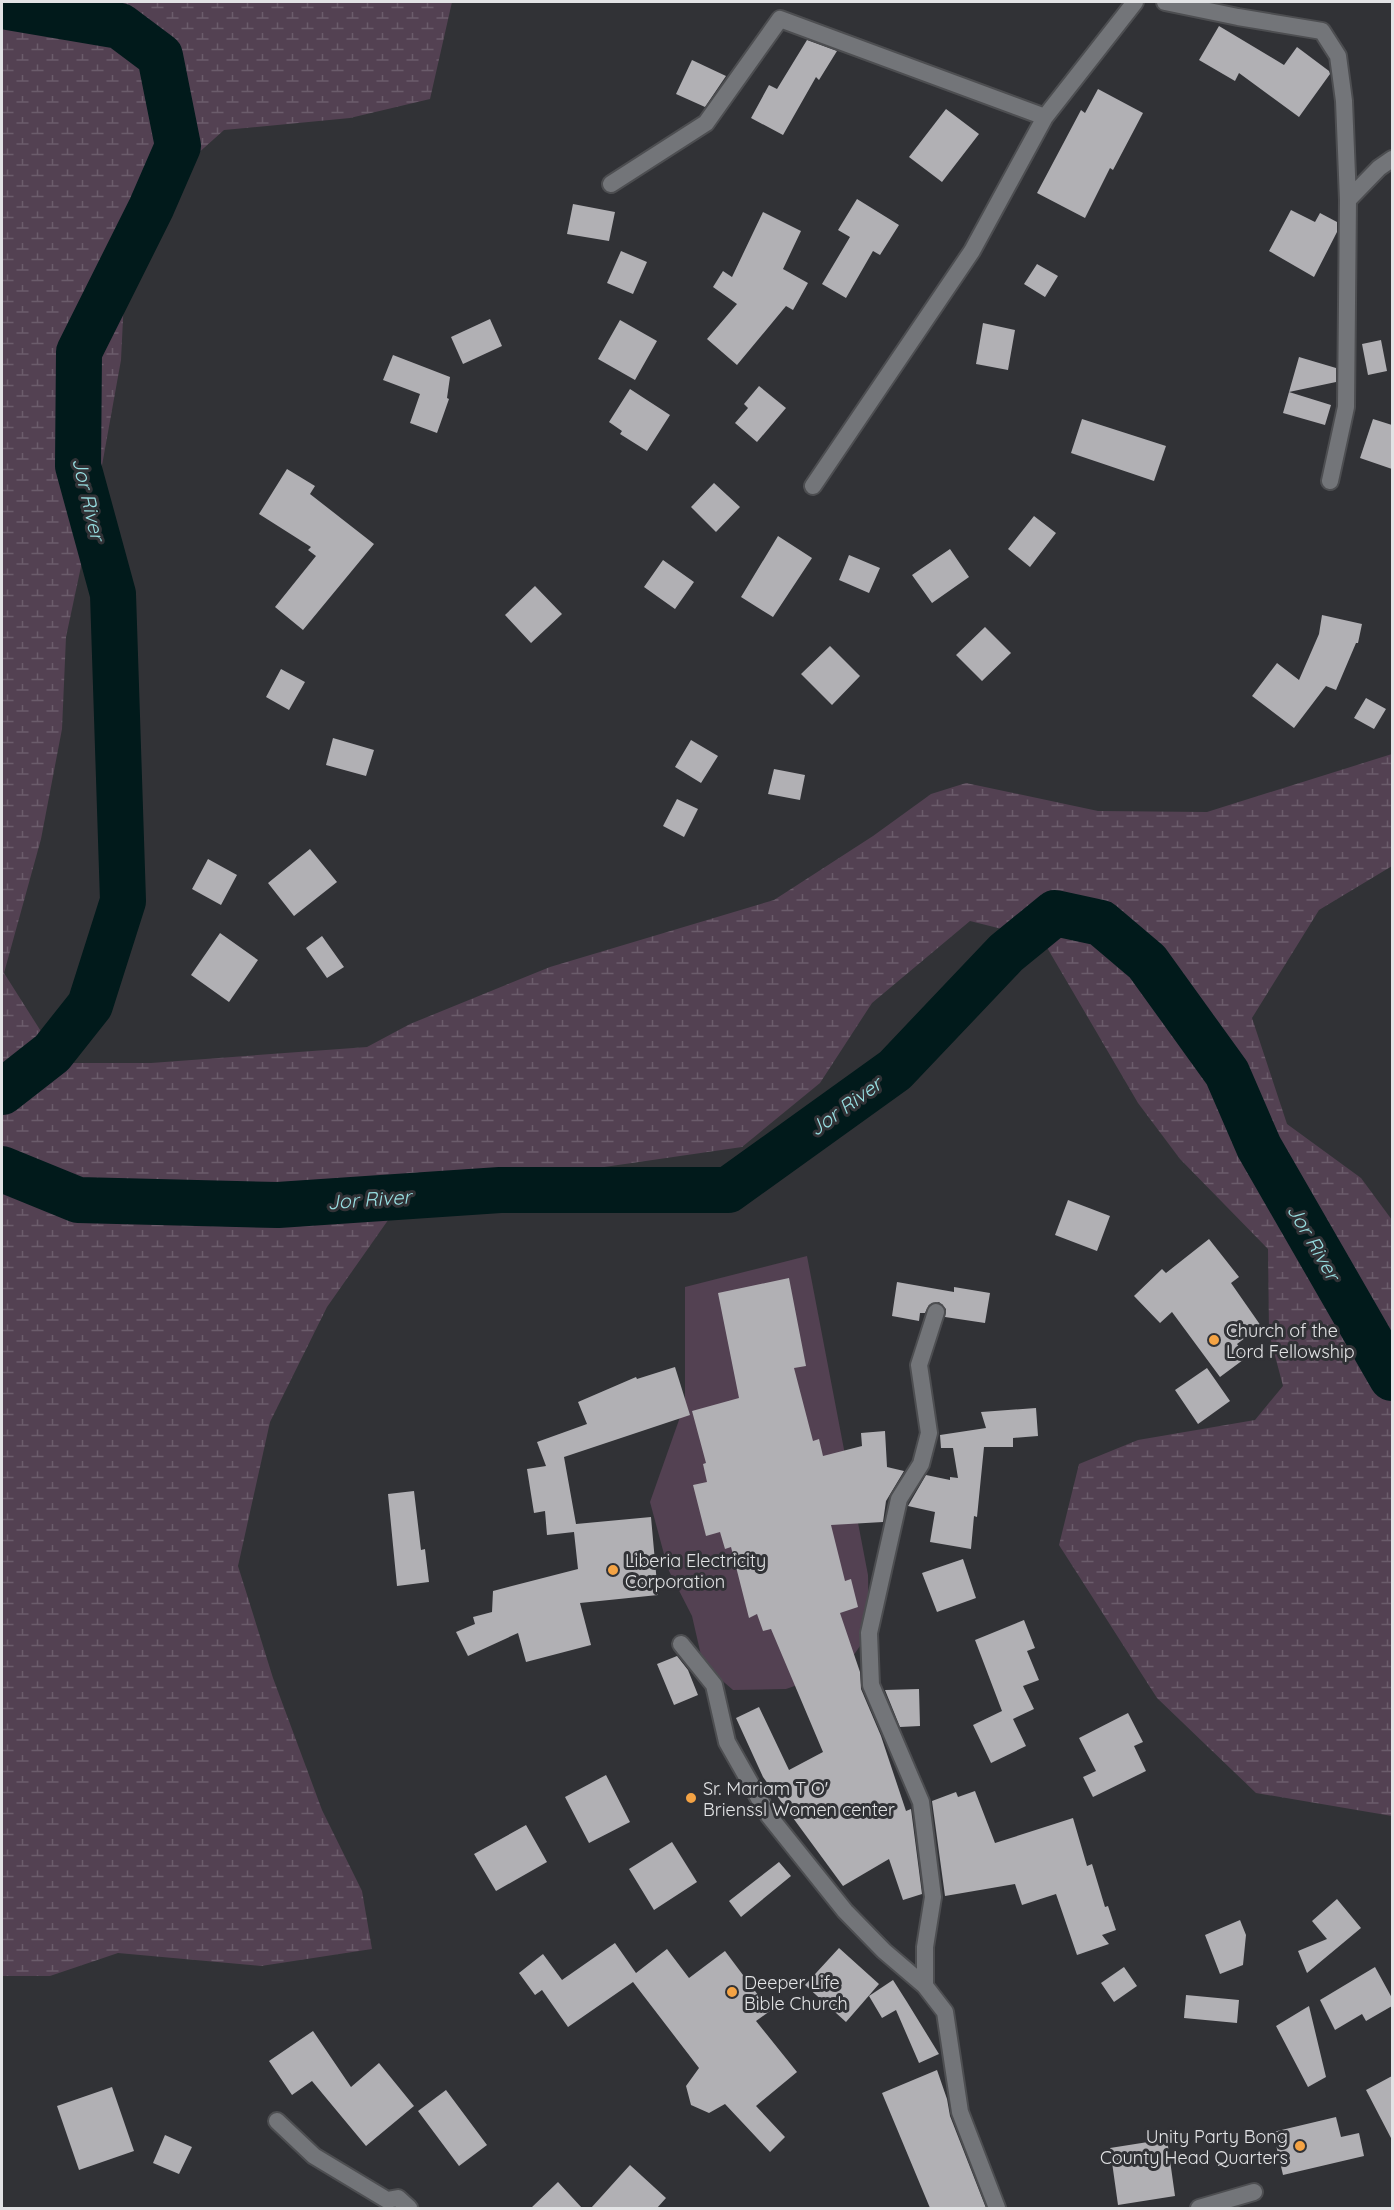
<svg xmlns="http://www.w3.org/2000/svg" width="1394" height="2210" viewBox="0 0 1394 2210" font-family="Quicksand,sans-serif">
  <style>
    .wetland { fill: url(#wetland-marsh) }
    .garden { fill: #534152 }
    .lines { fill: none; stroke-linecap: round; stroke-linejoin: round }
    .river { stroke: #011a1b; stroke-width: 46 }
    .building { fill: #b1b0b4 }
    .minor-casing { stroke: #4d4e51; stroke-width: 20 }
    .minor { stroke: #737579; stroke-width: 16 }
    .poi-dot { fill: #f4a344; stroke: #313236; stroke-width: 2 }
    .labels { text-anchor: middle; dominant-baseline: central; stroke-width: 6; stroke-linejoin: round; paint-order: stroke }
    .poi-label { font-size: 18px; fill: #e2e3e5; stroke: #313236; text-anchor: start }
    .water-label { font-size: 20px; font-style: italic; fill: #98dfe2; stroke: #313236 }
  </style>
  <defs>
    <pattern id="wetland-marsh" width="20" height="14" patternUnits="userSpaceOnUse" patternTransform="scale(1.5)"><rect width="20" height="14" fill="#534152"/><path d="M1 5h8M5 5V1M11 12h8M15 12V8" fill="none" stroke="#6b5c6b"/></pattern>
  </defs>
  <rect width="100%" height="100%" fill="#313236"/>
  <!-- wetland -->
  <path class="wetland" d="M 2,2 L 452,2 L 430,99 L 350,118 L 224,130 L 156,191 L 125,278 L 121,360 L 99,482 L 66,637 L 62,729 L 41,839 L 4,973 L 61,1063 L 151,1063 L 367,1047 L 410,1024 L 550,967 L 774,900 L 873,836 L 931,794 L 966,783 L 1098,811 L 1207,812 L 1392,754 L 1392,866 L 1319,910 L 1252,1018 L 1287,1124 L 1361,1178 L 1392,1220 L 1392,1816 L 1256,1793 L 1157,1698 L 1059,1545 L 1079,1464 L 1138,1440 L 1255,1420 L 1283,1386 L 1269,1333 L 1268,1249 L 1180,1159 L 1138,1103 L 1042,939 L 970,921 L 872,1003 L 820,1083 L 742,1147 L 405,1196 L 327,1307 L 270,1422 L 238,1566 L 273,1678 L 322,1810 L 362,1891 L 372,1949 L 261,1966 L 118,1953 L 50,1976 L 2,1976 Z"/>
  <!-- garden -->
  <path class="garden" d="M 807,1256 L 868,1575 L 869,1633 L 844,1669 L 786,1689 L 733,1690 L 703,1664 L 692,1616 L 668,1569 L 650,1502 L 685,1403 L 685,1287 Z"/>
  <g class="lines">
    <!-- river -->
    <path class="river" d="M 2,6 L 120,26 L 160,56 L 178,146 L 151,208 L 79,352 L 78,466 L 113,594 L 123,901 L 90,1005 L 52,1053 L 2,1092
      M 2,1169 L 78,1200 L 278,1205 L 500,1190 L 728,1190 L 895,1070 L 1006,953 L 1055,913 L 1101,923 L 1147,962 L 1227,1073 L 1259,1147 L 1392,1378"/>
  </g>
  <!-- building -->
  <path class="building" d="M 1219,26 L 1284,65 L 1297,47 L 1329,71 L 1330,74 L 1299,117 L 1239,73 L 1235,81 L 1199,60 Z
    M 807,40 L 837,51 L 819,80 L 816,77 L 783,135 L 751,118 L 769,85 L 777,89 Z
    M 692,60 L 726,76 L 705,107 L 676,94 Z
    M 1098,89 L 1143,113 L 1113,170 L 1110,168 L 1085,218 L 1037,193 L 1081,110 L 1085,113 Z
    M 946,109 L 979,134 L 942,182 L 909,157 Z
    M 857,199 L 899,225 L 880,255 L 873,251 L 846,298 L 822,284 L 850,237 L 838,230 Z
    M 573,204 L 615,212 L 609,241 L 567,234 Z
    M 1291,210 L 1315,222 L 1320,213 L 1337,222 L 1337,232 L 1314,277 L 1269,251 Z
    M 763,212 L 801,231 L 783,269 L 808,283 L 793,310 L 786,306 L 737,365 L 707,339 L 737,304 L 713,287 L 723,271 L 732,277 Z
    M 621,251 L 647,262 L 633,294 L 607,283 Z
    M 1037,264 L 1058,276 L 1045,297 L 1024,284 Z
    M 490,319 L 502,346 L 463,364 L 451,337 Z
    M 620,320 L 657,341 L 635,380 L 598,359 Z
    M 983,323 L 1015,330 L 1008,370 L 976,364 Z
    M 1381,340 L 1387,371 L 1368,375 L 1362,344 Z
    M 393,355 L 450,377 L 447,398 L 449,399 L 437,433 L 410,423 L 420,394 L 383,380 Z
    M 1299,357 L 1336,368 L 1336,382 L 1289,392 Z
    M 759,386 L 786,408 L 757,442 L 735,423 L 748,408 L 744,404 Z
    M 630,389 L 670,415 L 647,451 L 620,434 L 622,431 L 609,422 Z
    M 1289,392 L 1331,405 L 1325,425 L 1283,413 Z
    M 1082,419 L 1166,446 L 1154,481 L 1071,453 Z
    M 1373,419 L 1392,425 L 1392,469 L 1360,458 Z
    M 287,469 L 315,486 L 310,494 L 374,544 L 303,630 L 275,607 L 316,556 L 308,550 L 311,547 L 259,514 Z
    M 714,483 L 740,507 L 716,532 L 691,507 Z
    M 1034,516 L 1056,533 L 1030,567 L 1008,549 Z
    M 778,536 L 812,558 L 773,617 L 741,597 Z
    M 950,549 L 969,577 L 932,603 L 912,575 Z
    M 849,555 L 880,568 L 869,593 L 839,580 Z
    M 663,560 L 694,582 L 675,609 L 644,587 Z
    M 535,586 L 562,614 L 531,643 L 505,615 Z
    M 1322,615 L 1362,624 L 1358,643 L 1356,643 L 1336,690 L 1326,686 L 1294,728 L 1252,696 L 1277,663 L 1299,680 L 1319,634 Z
    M 985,627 L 1011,653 L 982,681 L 956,655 Z
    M 830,646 L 860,676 L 832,705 L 801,674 Z
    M 281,669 L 305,682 L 289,710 L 266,697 Z
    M 1366,698 L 1386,709 L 1374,729 L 1354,718 Z
    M 333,738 L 374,750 L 366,776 L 326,765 Z
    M 691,740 L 718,756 L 701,783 L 675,767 Z
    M 774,769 L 805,775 L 800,800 L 768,794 Z
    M 677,799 L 698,809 L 684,837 L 663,826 Z
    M 310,849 L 337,882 L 294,916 L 268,883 Z
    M 208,859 L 237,875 L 221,905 L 192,889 Z
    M 220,933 L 258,960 L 229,1002 L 191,975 Z
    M 322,936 L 344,967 L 327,978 L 306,948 Z
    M 1068,1200 L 1110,1216 L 1097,1251 L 1055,1235 Z
    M 1209,1239 L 1239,1277 L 1231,1283 L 1261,1326 L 1237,1344 L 1247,1357 L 1220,1377 L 1172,1312 L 1160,1323 L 1134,1296 L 1162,1269 L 1166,1273 Z
    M 789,1278 L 806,1366 L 794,1368 L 813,1441 L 819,1439 L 823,1456 L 862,1446 L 861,1433 L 885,1431 L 887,1467 L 904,1471 L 886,1501 L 883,1522 L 831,1525 L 845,1581 L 851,1579 L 858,1607 L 840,1613 L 860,1672 L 861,1689 L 881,1736 L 906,1811 L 911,1809 L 922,1894 L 903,1900 L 889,1859 L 843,1886 L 763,1777 L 736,1718 L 759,1707 L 789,1770 L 823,1752 L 771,1629 L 763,1631 L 757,1614 L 749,1618 L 731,1547 L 725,1549 L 720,1532 L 706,1536 L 693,1485 L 707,1482 L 703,1464 L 706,1463 L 692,1411 L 739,1398 L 718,1293 Z
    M 897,1282 L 954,1292 L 954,1287 L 990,1293 L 985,1323 L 945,1317 L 946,1309 L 939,1302 L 929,1305 L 925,1313 L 920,1313 L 919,1321 L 892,1316 Z
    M 675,1367 L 690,1415 L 564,1457 L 576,1524 L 651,1517 L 658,1595 L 580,1603 L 591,1645 L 526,1662 L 518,1633 L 468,1656 L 456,1632 L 475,1624 L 473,1617 L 492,1612 L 493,1591 L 578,1569 L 574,1532 L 547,1535 L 545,1511 L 534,1513 L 527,1469 L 546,1466 L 537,1442 L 587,1424 L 578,1402 L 636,1377 L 637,1379 Z
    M 1207,1368 L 1230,1401 L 1198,1424 L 1175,1390 Z
    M 1036,1408 L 1038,1436 L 1013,1438 L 1013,1447 L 984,1447 L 977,1517 L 974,1516 L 971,1549 L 930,1542 L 935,1512 L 908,1506 L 926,1475 L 950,1480 L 950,1477 L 958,1478 L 953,1448 L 941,1448 L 940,1435 L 986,1428 L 981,1412 Z
    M 414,1491 L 421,1550 L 425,1549 L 429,1582 L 397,1586 L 388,1494 Z
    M 963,1559 L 976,1598 L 937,1612 L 922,1573 Z
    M 1024,1620 L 1035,1648 L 1027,1651 L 1039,1680 L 1023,1686 L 1034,1709 L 1013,1719 L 1026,1746 L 991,1763 L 973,1725 L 1002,1711 L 975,1640 Z
    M 677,1656 L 688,1670 L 698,1695 L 674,1705 L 657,1664 Z
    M 919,1689 L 920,1726 L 900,1727 L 885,1690 Z
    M 1128,1713 L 1143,1742 L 1134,1746 L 1146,1771 L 1093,1797 L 1083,1777 L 1096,1771 L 1079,1738 Z
    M 606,1775 L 630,1822 L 589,1843 L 565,1797 Z
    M 975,1791 L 995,1843 L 1073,1818 L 1087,1866 L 1092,1864 L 1105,1907 L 1108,1906 L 1116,1930 L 1102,1935 L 1109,1944 L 1077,1955 L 1056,1894 L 1022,1905 L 1015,1884 L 945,1896 L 932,1801 L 956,1792 L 958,1797 Z
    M 526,1825 L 547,1862 L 496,1891 L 474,1854 Z
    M 672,1842 L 697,1882 L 654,1910 L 629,1869 Z
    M 779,1862 L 791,1876 L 741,1917 L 729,1901 Z
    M 1337,1899 L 1361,1928 L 1307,1973 L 1298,1951 L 1327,1939 L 1312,1921 Z
    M 1240,1920 L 1246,1935 L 1243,1965 L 1220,1974 L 1205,1935 Z
    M 615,1943 L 636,1973 L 667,1949 L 689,1978 L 725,1951 L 770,2011 L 756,2021 L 797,2072 L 756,2106 L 785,2137 L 770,2152 L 725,2104 L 709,2113 L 691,2105 L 686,2086 L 699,2068 L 633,1982 L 568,2027 L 542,1990 L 535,1995 L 519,1973 L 543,1954 L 562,1980 Z
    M 839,1948 L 879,1984 L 846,2022 L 805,1985 Z
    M 1124,1967 L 1137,1986 L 1114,2002 L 1101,1983 Z
    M 1375,1967 L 1392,1998 L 1392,2006 L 1366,2021 L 1362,2014 L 1335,2030 L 1320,2000 Z
    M 893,1980 L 907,2002 L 939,2054 L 919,2063 L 896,2010 L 882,2018 L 869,1996 Z
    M 1186,1995 L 1239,2000 L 1237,2023 L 1184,2018 Z
    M 1309,2006 L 1326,2077 L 1308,2087 L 1276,2026 Z
    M 313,2031 L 351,2087 L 379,2063 L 414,2106 L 366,2146 L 312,2081 L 292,2095 L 269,2061 Z
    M 937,2070 L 947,2099 L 950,2116 L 986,2208 L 930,2208 L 882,2093 Z
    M 1392,2076 L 1392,2140 L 1366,2090 Z
    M 112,2087 L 134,2151 L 79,2170 L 57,2106 Z
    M 446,2090 L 487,2145 L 459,2166 L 418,2111 Z
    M 1336,2117 L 1341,2137 L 1359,2133 L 1364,2156 L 1283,2175 L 1273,2132 Z
    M 165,2135 L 192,2147 L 179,2174 L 153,2163 Z
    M 1167,2139 L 1175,2196 L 1118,2205 L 1110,2148 Z
    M 630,2165 L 666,2198 L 657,2208 L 591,2208 Z
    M 558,2182 L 582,2208 L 531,2208 Z"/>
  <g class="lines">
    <!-- minor casing -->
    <g class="minor-casing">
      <path id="minor" d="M 1165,2 L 1238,17 L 1322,31 L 1338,56 L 1344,101 L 1348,200 L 1346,407 L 1330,481
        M 611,184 L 706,123 L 780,19 L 1045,117
        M 1348,200 L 1379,168 L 1392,159
        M 813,486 L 972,251 L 1045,117 L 1135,2
        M 936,1312 L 919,1365 L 929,1433 L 921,1464 L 899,1499 L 869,1633 L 871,1685 L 921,1802 L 933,1897 L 925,1947 L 925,1986 L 945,2012 L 960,2112 L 997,2208
        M 681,1644 L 714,1685 L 727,1742 L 769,1816 L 845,1911 L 884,1951 L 925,1986
        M 277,2121 L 314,2156 L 387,2200 L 398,2198 L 409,2208
        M 1199,2208 L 1254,2192"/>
    </g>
    <!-- minor -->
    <use href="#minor" class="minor"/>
  </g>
  <!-- markers -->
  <g class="poi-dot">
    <circle cx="1214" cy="1340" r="6"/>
    <circle cx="613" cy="1570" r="6"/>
    <circle cx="691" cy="1798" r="6"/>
    <circle cx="732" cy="1992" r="6"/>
    <circle cx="1300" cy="2146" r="6"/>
  </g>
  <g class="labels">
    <!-- poi labels -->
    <g class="poi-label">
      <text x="1226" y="1330">Church of the<tspan x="1226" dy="21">Lord Fellowship</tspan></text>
      <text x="625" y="1560">Liberia Electricity<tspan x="625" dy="21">Corporation</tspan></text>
      <text x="703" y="1788">Sr. Mariam T O'<tspan x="703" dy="21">Brienssl Women center</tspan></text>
      <text x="744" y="1982">Deeper Life<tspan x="744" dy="21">Bible Church</tspan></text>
      <text x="1288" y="2136" text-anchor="end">Unity Party Bong<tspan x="1288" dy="21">County Head Quarters</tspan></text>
    </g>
    <!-- water labels -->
    <g class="water-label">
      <text transform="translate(89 499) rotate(77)">Jor River</text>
      <text transform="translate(845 1106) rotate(-36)">Jor River</text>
      <text transform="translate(369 1199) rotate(-4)">Jor River</text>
      <text transform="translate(1314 1242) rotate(60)">Jor River</text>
    </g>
  </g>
  <!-- border -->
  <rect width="1394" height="2210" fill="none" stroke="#e2e3e5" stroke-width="6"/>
</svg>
